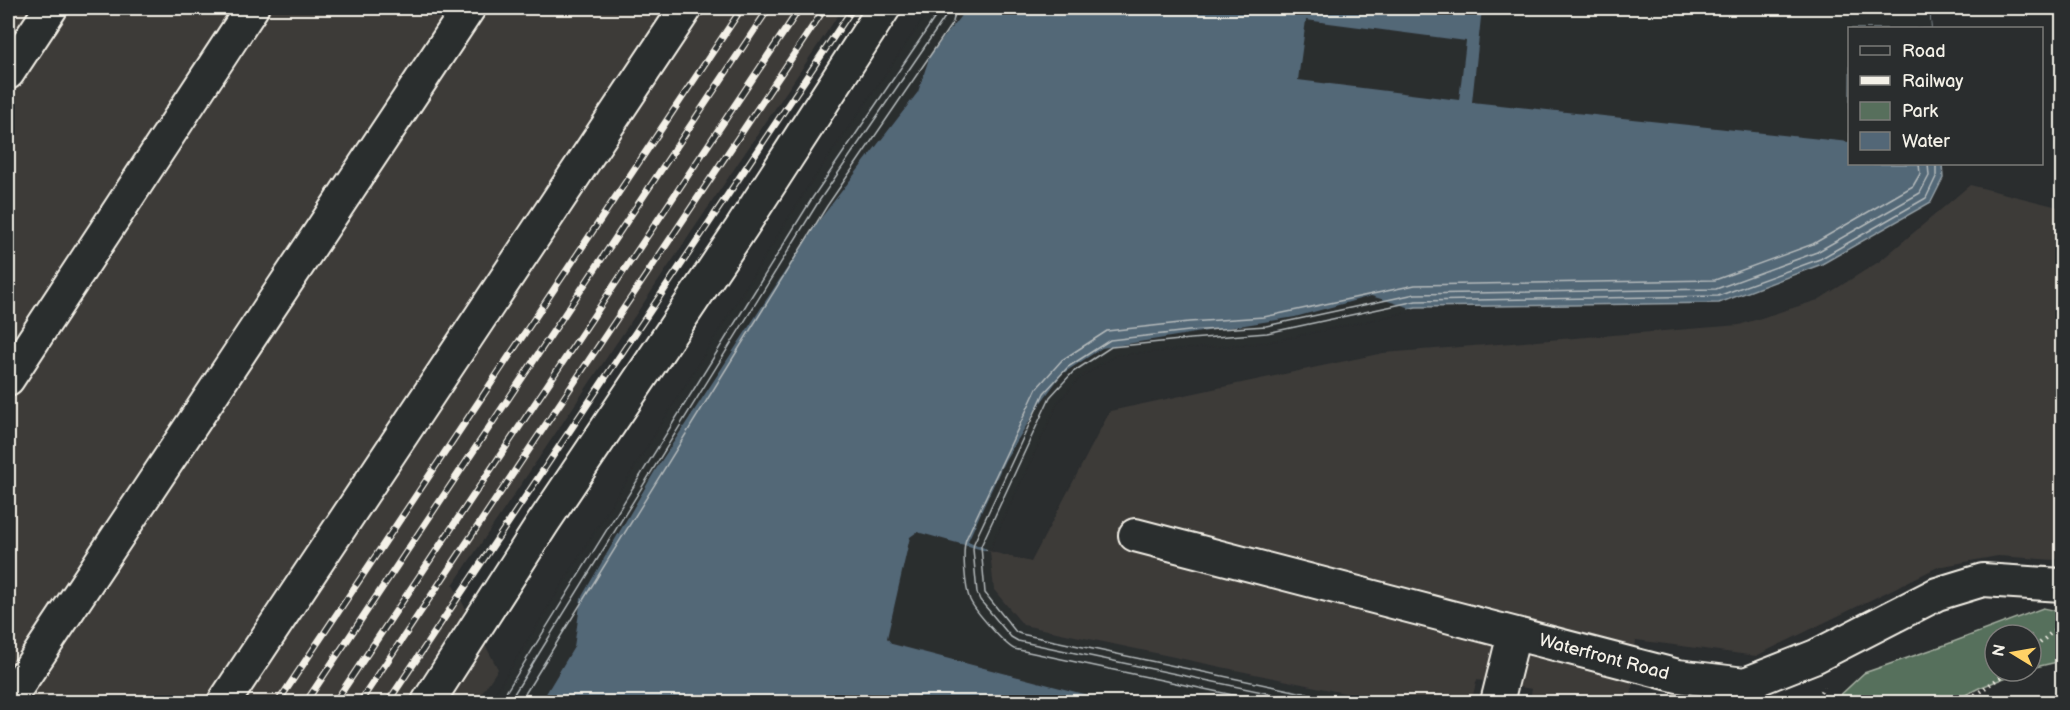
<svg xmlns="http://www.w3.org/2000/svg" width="2070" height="710" viewBox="0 0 2070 710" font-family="'Balsamiq Sans',sans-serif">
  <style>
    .built { fill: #3c3a38 }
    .green { fill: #576f5c; stroke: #a6b0a2; stroke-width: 1.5 }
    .water { fill: #536777; stroke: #939ea4; stroke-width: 1.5 }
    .pier { fill: #2a2d2e }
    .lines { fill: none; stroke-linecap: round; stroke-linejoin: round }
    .shore { stroke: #b4babb; stroke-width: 1.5 }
    .minor-casing { stroke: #f4f1e8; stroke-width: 36 }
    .path { stroke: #f4f1e8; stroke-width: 4; stroke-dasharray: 1.5 4.5; stroke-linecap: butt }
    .minor { stroke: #2a2d2e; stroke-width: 32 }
    .rail-casing { stroke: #f4f1e8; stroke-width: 7 }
    .rail { stroke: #2a2d2e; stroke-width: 4.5; stroke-dasharray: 14; stroke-linecap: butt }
    .labels { text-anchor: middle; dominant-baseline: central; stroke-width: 5; stroke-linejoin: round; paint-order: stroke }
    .street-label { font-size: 18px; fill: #f4f1e8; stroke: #2a2d2e }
  </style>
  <rect width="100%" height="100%" fill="#2a2d2e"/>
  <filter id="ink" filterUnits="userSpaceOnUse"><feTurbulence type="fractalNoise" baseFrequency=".0167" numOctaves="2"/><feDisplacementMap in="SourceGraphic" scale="12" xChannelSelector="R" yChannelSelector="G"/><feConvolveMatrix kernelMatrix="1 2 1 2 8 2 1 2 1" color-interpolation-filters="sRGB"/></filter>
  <g filter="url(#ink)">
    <!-- built -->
    <path class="built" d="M 8,8 L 843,8 L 453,585 L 498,669 L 476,702 L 8,702 Z
      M 1970,185 L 2062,208 L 2062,556 L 2054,560 L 1998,556 L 1938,567 L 1756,656 L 1636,640 L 1631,702 L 1529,702 L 1532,689 L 1477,680 L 1471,702 L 1114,702 L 909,542 L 917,532 L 1031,562 L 1110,411 L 1383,353 L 1739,325 L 1818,300 L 1880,261 Z"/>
    <!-- green -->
    <path class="green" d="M 2043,608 L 2062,612 L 2062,661 L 2031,668 L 2031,635 L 1995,635 L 1995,671 L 2022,671 L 1979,688 L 1952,702 L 1833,702 L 1864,673 L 1945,645 Z"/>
    <!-- water -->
    <path class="water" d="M 935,8 L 1929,8 L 1931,28 L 1850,28 L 1850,164 L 1942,164 L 1943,178 L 1931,202 L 1822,264 L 1719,303 L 1416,307 L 1267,339 L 1114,353 L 1077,377 L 1055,400 L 986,548 L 991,591 L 1021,628 L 1376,702 L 493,702 Z"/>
    <!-- pier -->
    <path class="pier" d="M 931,8 L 967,8 L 930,55 L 918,92 L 814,227 L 656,469 L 581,598 L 574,647 L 541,702 L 490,702 L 805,192 Z
      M 1482,8 L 1929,8 L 1931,28 L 1850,28 L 1849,142 L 1472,102 Z
      M 1306,20 L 1466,41 L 1459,100 L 1298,80 Z
      M 1371,296 L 1408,307 L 1408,312 L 1268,342 L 1115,355 L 1078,379 L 1058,402 L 989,550 L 968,541 L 1005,460 L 1042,401 L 1062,374 L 1102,348 L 1295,317 Z
      M 917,532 L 990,552 L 994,590 L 1023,625 L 1377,700 L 1379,702 L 1114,702 L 892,644 L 887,638 L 910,537 Z"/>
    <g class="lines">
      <!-- shore -->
      <path class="shore" d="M 500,702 L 813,197 L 938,13 L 940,8
        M 509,702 L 819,201 L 945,17 L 947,8
        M 520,702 L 827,206 L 953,22 L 956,8
        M 1266,702 L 1014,649 C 1004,644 975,611 970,600 C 965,588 962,551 966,539 L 1037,388 L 1062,360 L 1107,331 L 1189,322 L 1264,317 L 1415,285 L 1715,280 L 1813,244 L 1913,186 L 1920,174 L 1919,164
        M 1310,702 L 1018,641 L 1011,637 L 980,600 L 977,593 L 973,549 L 974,543 L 1044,393 L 1068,367 L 1110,340 L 1189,331 L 1266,326 L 1415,294 L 1716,289 L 1817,252 L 1920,193 L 1929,176 L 1928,164
        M 1347,702 L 1021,634 L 1016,632 L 985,593 L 981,546 L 1050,397 L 1073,372 L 1111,347 L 1190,339 L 1267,333 L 1416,301 L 1718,296 L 1820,259 L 1926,198 L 1936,177 L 1936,164"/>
      <!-- minor casing -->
      <g class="minor-casing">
        <path id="minor" d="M 8,73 L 51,8
          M 8,379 L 252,8
          M 1135,535 L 1678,676 L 1745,684 L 1816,656 L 1937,594 L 1983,580 L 2062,585
          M 8,701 L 469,8
          M 224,702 L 686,8
          M 428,702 L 543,523 L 742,227 L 884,8
          M 1497,702 L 1514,634"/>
      </g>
      <!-- path -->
      <path class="path" d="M 2031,651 L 2062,623
        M 1814,702 L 1824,687
        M 1965,702 L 2009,671"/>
      <!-- minor -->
      <use href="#minor" class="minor"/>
      <!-- rail casing -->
      <g class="rail-casing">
        <path id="rail" d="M 278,702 L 742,8
          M 306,702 L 769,8
          M 335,702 L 800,8
          M 360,702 L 825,8
          M 388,702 L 853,8"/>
      </g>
      <!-- rail -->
      <use href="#rail" class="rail"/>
    </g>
  </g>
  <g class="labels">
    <!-- street labels -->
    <g class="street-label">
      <text transform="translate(1604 657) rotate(15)">Waterfront Road</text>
    </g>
  </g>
  <!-- margin -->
  <rect width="2070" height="710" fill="none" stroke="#2a2d2e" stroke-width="30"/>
  <rect x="15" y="15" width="2040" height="680" fill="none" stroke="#f4f1e8" stroke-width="2" filter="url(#ink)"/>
  <!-- legend -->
  <rect x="1848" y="27" width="195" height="138" fill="#2a2d2e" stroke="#7b7b78" stroke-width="1.5"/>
  <rect x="1860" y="46" width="30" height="9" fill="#2a2d2e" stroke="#7b7b78" stroke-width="1.5"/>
  <text x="1902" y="57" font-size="18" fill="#f4f1e8">Road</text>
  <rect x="1860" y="76" width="30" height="9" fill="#f4f1e8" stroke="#7b7b78" stroke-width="1.5"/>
  <text x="1902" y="87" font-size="18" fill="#f4f1e8">Railway</text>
  <rect x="1860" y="102" width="30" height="18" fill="#576f5c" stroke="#7b7b78" stroke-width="1.5"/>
  <text x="1902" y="117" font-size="18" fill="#f4f1e8">Park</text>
  <rect x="1860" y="132" width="30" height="18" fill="#536777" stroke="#7b7b78" stroke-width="1.5"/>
  <text x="1902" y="147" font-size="18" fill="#f4f1e8">Water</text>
  <!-- north arrow -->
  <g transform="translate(2013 653) rotate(281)"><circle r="28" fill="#2a2d2e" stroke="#7b7b78" stroke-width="1.5"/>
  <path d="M0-4.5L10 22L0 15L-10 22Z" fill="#ffd166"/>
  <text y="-9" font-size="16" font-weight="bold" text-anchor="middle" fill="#f4f1e8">N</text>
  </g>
</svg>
